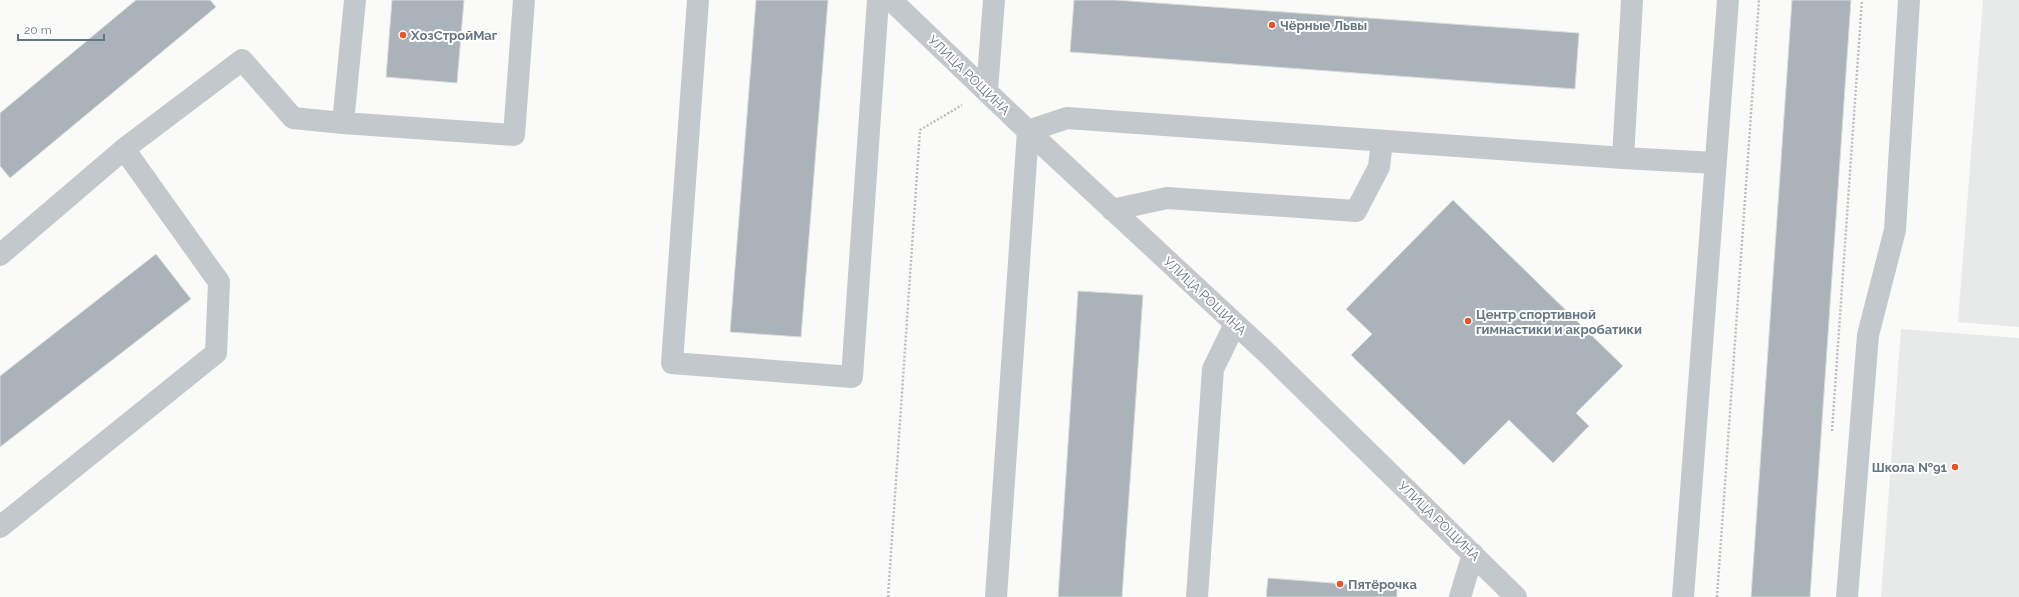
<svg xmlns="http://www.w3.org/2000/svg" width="2019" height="597" viewBox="0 0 2019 597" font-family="Raleway,sans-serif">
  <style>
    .built { fill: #e8e9e9 }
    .building { fill: #aab3b9; stroke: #dcdcda }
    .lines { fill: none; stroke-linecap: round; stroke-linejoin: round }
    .path { stroke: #bbbfc2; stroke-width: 2.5; stroke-dasharray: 2 2; stroke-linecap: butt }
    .minor { stroke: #c3c8cc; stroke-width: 22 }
    .poi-dot { fill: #e4572e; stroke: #fff; stroke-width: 1.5 }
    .labels { text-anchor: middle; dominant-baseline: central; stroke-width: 4; stroke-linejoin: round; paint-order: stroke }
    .poi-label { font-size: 13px; font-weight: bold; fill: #657683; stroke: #fff; text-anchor: start }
    .street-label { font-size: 13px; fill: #657683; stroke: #fff }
  </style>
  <rect width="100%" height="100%" fill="#fafaf8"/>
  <!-- built -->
  <path class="built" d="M 1983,0 L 2019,0 L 2019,327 L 1958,322 Z
    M 1901,329 L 2019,338 L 2019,597 L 1881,597 Z"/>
  <!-- building -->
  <path class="building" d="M 136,0 L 210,0 L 216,7 L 10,178 L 0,166 L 0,113 Z
    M 392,0 L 464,0 L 457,83 L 386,77 Z
    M 756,0 L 828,0 L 801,337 L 730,332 Z
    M 1074,0 L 1115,0 L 1579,33 L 1575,89 L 1070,52 Z
    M 1792,0 L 1851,0 L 1810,597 L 1751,597 Z
    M 1453,200 L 1623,366 L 1576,413 L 1589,426 L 1553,463 L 1509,420 L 1464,465 L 1351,355 L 1372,334 L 1346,309 Z
    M 156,254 L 191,299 L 0,447 L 0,376 Z
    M 1078,291 L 1143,295 L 1122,597 L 1058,597 Z
    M 1268,578 L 1397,588 L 1397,597 L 1266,597 Z"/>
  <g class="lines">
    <!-- path -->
    <path class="path" d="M 1832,431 L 1862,0
      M 888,597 L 920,130 L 962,105
      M 1717,597 L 1759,0"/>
    <!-- minor -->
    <path class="minor" d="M 355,0 L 343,123 L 514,135 L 524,0
      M 698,0 L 672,363 L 852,377 L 878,0
      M 891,0 L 1028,131 L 1270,356 L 1516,597
      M 987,90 L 994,0
      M 1623,158 L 1715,163
      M 1112,210 L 1167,198 L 1356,211 L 1379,167 L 1382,141
      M 0,255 L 124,149 L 242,60 L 293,118 L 343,123
      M 0,527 L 216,353 L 219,282 L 124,149
      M 996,597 L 1028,131 L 1067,118 L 1623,158 L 1632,0
      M 1197,597 L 1213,369 L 1235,324
      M 1460,597 L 1473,554
      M 1683,597 L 1728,0
      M 1847,597 L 1868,335 L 1895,230 L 1909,0"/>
  </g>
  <!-- markers -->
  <g class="poi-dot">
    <circle cx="1272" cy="25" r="4"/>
    <circle cx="403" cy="35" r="4"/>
    <circle cx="1468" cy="321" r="4"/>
    <circle cx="1955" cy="467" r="4"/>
    <circle cx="1340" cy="584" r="4"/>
  </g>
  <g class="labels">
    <!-- poi labels -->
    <g class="poi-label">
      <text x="1280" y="25">Чёрные Львы</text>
      <text x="411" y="35">ХозСтройМаг</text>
      <text x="1476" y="314">Центр спортивной<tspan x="1476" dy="15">гимнастики и акробатики</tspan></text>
      <text x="1947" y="467" text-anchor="end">Школа №91</text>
      <text x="1348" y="584">Пятёрочка</text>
    </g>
    <!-- street labels -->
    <g class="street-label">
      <text transform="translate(969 75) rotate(44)">УЛИЦА РОЩИНА</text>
      <text transform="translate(1205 296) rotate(43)">УЛИЦА РОЩИНА</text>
      <text transform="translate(1439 521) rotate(44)">УЛИЦА РОЩИНА</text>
    </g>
  </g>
  <!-- scale -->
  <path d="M18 34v6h86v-6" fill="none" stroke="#657683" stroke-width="2"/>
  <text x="24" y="34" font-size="12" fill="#657683" stroke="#ffffff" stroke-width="3" paint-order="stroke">20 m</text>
</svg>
